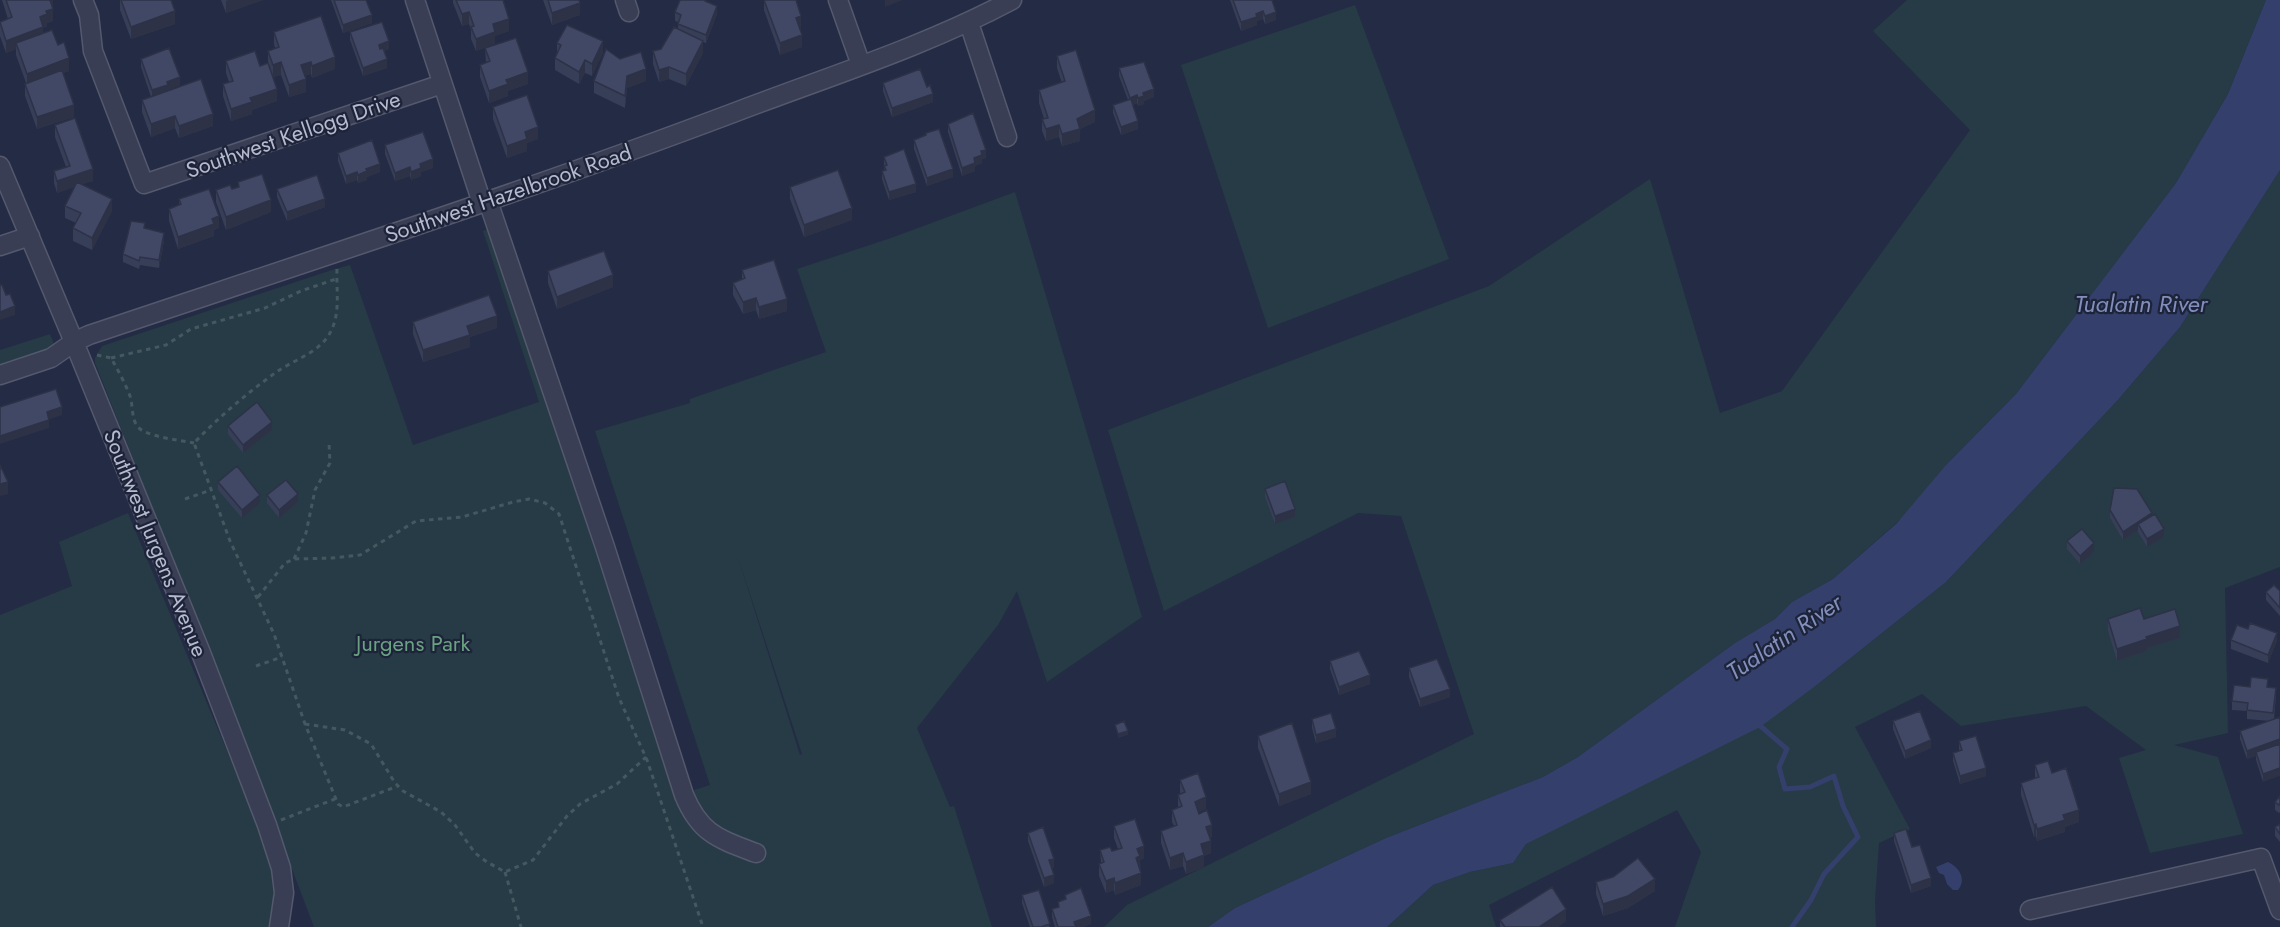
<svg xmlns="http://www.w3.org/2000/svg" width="2280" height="927" viewBox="0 0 2280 927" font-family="Jost,sans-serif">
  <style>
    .green { fill: #263b45; fill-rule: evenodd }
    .water { fill: #34406b }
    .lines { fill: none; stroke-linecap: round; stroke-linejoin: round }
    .stream { stroke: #34406b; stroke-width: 5 }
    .minor-casing { stroke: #54596e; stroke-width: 21 }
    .path { stroke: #455862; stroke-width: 3; stroke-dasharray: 4.5 4.5; stroke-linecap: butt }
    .minor { stroke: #393e54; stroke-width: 18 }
    .wall { fill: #373e57 }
    .shaded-wall { fill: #2d3247 }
    .building { fill: #404865; stroke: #2d3247; stroke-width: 1.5 }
    .labels { text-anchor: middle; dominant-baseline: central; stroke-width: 4.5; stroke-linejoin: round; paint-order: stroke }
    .street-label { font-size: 22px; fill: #b6bace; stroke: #1d2339 }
    .park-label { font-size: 22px; fill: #6ba183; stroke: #1d2339 }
    .water-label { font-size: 24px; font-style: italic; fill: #828fbb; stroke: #1d2339 }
  </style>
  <rect width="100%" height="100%" fill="#242b45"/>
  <!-- green -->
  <path class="green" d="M 1907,0 L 2266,0 L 2228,94 L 2176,183 L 2016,394 L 1945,466 L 1902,518 L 1833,579 L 1792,602 L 1775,619 L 1735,643 L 1578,757 L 1543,777 L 1386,838 L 1235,908 L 1208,927 L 1104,927 L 1127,905 L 1474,734 L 1401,516 L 1358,513 L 1164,611 L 1108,430 L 1489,286 L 1650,179 L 1720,413 L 1782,391 L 1970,130 L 1873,31 Z
    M 1355,5 L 1449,259 L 1268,328 L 1181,65 Z
    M 2280,170 L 2280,567 L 2225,588 L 2228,733 L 2174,745 L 2218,757 L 2243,834 L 2150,853 L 2119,758 L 2146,750 L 2086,706 L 1961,726 L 1922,694 L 1855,727 L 1910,829 L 1879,843 L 1875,901 L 1876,927 L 1675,927 L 1701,852 L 1677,810 L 1489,905 L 1496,927 L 1387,927 L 1433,885 L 1470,872 L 1513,863 L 1526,844 L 1818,684 L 1946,582 L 2117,401 L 2180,327 Z
    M 1015,192 L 1142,617 L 1047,682 L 1017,591 L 998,625 L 917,728 L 950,807 L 954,806 L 992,927 L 314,927 L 198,623 L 95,363 L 95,358 L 102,346 L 335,269 L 350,265 L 413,445 L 539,402 L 483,231 L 505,223 L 691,791 L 710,785 L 595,431 L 690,403 L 690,399 L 826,352 L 797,269 L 891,238 ZM 737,554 L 802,754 L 800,755 Z
    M 50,334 L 57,352 L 0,370 L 0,350 Z
    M 128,513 L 269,852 L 275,909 L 269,927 L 0,927 L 0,615 L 72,586 L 59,542 Z"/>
  <!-- water -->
  <path class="water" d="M 2266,0 L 2280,0 L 2280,170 L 2180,327 L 2117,401 L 1946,582 L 1818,684 L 1760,727 L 1526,844 L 1513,863 L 1470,872 L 1433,885 L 1387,927 L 1208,927 L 1235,908 L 1386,838 L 1543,777 L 1578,757 L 1735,643 L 1775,619 L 1792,602 L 1833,579 L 1897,523 L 1945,466 L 2016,394 L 2176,183 L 2228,94 Z
    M 1948,862 C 1959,867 1967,879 1958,890 L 1953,890 L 1947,884 L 1944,875 L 1939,873 L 1936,867 Z"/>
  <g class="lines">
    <!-- stream -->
    <path class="stream" d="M 1757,723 L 1787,749 L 1779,767 L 1785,789 L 1810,787 L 1834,776 L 1843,806 L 1858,837 L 1824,874 L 1811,900 L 1792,927"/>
    <!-- minor casing -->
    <g class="minor-casing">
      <path id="minor" d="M 83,0 L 89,15 L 93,51 L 144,184 L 442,84
        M 415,0 L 482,203
        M 625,0 L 629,12
        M 838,0 L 861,65
        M 969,23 L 1007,137
        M 0,166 L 74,342 L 201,653 L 267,825 L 281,868 L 284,893 L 279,927
        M 488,201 L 605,547 L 684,795 C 700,834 719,839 756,853
        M 0,246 L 30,236
        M 0,375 L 51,358 L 74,342 L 89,335 C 304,263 521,193 733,113 C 827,77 924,47 1012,0
        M 2030,910 L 2261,858 L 2280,910"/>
    </g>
    <!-- path -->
    <path class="path" d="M 337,269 C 336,290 341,313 330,333 C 319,353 293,360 275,373 C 246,394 219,417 194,443 L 230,541 L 274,634 L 305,724 L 338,804 L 343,807 L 398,786
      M 97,355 L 111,358 C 118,370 125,383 130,396 C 134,408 130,424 143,431 C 158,438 178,440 194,443
      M 111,358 L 166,345 L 191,329 L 265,308 L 301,291 L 336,279
      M 185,499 L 211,490
      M 294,559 L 306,533 L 315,490 L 330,463 L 329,443
      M 258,597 L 285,563 L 294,559 L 332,558 L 360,555 L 416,521 L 462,517 L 513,502 L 529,499 L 545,503 L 559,514 L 619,698 L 647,760 L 703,927
      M 256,666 L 282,657
      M 305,724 L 345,730 L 371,744 L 395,783 L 403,791 L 441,812 L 455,825 L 475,853 L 487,862 L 505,872 L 533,860 L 567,816 L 580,804 L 617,784 L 646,757
      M 281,820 L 335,799
      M 505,872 L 521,927"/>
    <!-- minor -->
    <use href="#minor" class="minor"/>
  </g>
  <!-- wall -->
  <path class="wall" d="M 2,0 L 53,0 L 53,21 L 47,23 L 47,26 L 43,28 L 43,33 L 58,45 L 69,71 L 63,73 L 74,117 L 37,129 L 25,96 L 25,84 L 26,83 L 16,55 L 16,49 L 6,53 L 0,36 L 0,23 L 8,19 Z
    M 120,0 L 171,0 L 175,24 L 131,39 L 120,10 Z
    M 221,0 L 263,0 L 226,13 Z
    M 331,0 L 366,0 L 372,23 L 343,33 Z
    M 453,0 L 503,0 L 509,31 L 495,36 L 495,44 L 476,51 L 471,39 L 471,30 L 469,24 L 462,26 L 453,3 Z
    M 543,0 L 579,0 L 580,15 L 552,25 Z
    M 706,0 L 706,2 L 717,14 L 706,43 L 703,42 L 703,53 L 686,86 L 669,79 L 659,82 L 653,64 L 653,51 L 661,49 L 678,29 L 678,22 L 675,21 L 675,12 Z
    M 764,0 L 796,0 L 801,28 L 799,29 L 802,47 L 780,55 L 764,10 Z
    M 1230,0 L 1272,0 L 1276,20 L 1265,24 L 1263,19 L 1257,21 L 1257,25 L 1241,31 Z
    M 274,32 L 335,69 L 312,78 L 311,74 L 304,76 L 306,92 L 289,97 L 281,75 L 273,77 L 277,101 L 252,110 L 252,114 L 231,121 L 223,96 L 223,84 L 229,82 L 226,73 L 226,61 L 260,66 L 268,63 L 268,51 L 275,48 L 274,44 Z
    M 350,32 L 389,49 L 384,51 L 387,68 L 363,76 L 350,40 Z
    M 557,43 L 603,53 L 592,76 L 585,73 L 579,84 L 555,70 L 555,58 L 557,54 Z
    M 485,48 L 528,84 L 508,91 L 508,96 L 489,103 L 480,77 L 480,65 L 486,63 Z
    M 1057,56 L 1095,122 L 1080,129 L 1080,141 L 1062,146 L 1059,137 L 1046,141 L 1042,131 L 1042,119 L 1044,119 L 1039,103 L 1039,90 L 1062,83 L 1057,68 Z
    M 141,59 L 180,85 L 168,90 L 168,91 L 213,126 L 179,138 L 175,128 L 151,137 L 142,112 L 142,100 L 151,97 L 141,67 Z
    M 1119,68 L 1154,97 L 1144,101 L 1144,104 L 1138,106 L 1137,103 L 1133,105 L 1138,129 L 1121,135 L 1113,113 L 1113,105 L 1128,100 L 1119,76 Z
    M 594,81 L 646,81 L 627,88 L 625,108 L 594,93 Z
    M 883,83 L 927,87 L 933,102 L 892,117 L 883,91 Z
    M 493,107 L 538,139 L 527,143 L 527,151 L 507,158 L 493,119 Z
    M 948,124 L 986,158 L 982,159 L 982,163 L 975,166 L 975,171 L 962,176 L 948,132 Z
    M 55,125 L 93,181 L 82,184 L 112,211 L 92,250 L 73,241 L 73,228 L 76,223 L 65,218 L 65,206 L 74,187 L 57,193 L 54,183 L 54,171 L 66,167 L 55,137 Z
    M 926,133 L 953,177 L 927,186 L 914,149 L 914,140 L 926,136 Z
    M 385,145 L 433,168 L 421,172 L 421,176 L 411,180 L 410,176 L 395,181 L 385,154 Z
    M 338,153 L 380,172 L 367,177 L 367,180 L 358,183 L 357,180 L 346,184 L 338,161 Z
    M 884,157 L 916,192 L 889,200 L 882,179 L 882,171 L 884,170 Z
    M 238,182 L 271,212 L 226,230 L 216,202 L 216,190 L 232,189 L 238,187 Z
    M 790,187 L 852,220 L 804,237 L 790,199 Z
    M 277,189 L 325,207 L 287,221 L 277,197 Z
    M 179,199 L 219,228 L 214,230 L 214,236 L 178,249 L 169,221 L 169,209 L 179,205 Z
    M 145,229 L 164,241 L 159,268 L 140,265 L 139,269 L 123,262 L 123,254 Z
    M 742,270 L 787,311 L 759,319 L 756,310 L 743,314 L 733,295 L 733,283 L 742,279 Z
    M 548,271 L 613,287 L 557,309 L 548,283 Z
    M 413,322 L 497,328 L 470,337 L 470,347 L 423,362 L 413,334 Z
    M 228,426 L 272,430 L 243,453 L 228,434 Z
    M 218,482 L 260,503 L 242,518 L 218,490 Z
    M 1265,489 L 1295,517 L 1275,524 L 1265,497 Z
    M 267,495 L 298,502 L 279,518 L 267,503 Z
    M 2110,510 L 2152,516 L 2164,537 L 2147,547 L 2138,532 L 2138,530 L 2123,540 L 2110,518 Z
    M 2067,541 L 2094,552 L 2080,564 L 2067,549 Z
    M 2280,591 L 2280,616 L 2266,600 L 2266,592 Z
    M 2108,619 L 2144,619 L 2180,638 L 2147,648 L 2147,651 L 2117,661 L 2108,631 Z
    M 2231,640 L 2277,641 L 2268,663 L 2231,649 Z
    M 1330,661 L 1370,684 L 1339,695 L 1330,669 Z
    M 1409,668 L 1450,697 L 1420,707 L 1409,677 Z
    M 2250,687 L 2268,687 L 2276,696 L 2274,719 L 2263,782 L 2256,760 L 2256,756 L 2247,759 L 2240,739 L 2240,731 L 2270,721 L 2247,719 L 2247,711 L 2232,710 L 2232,701 Z
    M 1312,719 L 1336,737 L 1316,743 L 1312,728 Z
    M 1893,721 L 1931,748 L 1905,759 L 1893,729 Z
    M 1258,736 L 1311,794 L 1279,806 L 1258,748 Z
    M 1959,741 L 1986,776 L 1960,784 L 1953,761 L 1953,753 L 1959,751 Z
    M 2035,765 L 2052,773 L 2079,822 L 2065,827 L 2065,832 L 2037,841 L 2036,836 L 2034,837 L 2021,795 L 2021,783 L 2035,778 Z
    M 1180,780 L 1206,809 L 1198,812 L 1212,837 L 1209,838 L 1211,853 L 1204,856 L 1204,867 L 1186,874 L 1183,866 L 1170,870 L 1161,843 L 1161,831 L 1174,826 L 1172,822 L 1172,810 L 1178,808 L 1178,795 L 1180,794 Z
    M 2280,796 L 2280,812 L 2279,813 L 2275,810 L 2275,802 Z
    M 2280,824 L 2280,842 L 2275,836 L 2275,827 Z
    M 1114,826 L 1144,858 L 1140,860 L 1141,885 L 1115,895 L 1114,890 L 1106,893 L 1099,876 L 1099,864 L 1101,863 L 1100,850 L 1112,851 L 1118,849 L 1114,838 Z
    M 1028,833 L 1054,867 L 1052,868 L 1054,883 L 1044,887 L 1028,841 Z
    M 1894,833 L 1912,847 L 1931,886 L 1911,893 L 1894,841 Z
    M 1596,882 L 1655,891 L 1628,908 L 1603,916 L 1596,894 Z
    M 1022,895 L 1050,927 L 1030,927 L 1022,903 Z
    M 1065,895 L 1091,924 L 1083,927 L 1055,927 L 1052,917 L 1052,909 L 1058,907 L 1058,902 L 1065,900 Z
    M 1500,920 L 1566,921 L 1558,927 L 1500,927 Z"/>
  <!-- shaded-wall -->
  <path class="shaded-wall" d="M 50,0 L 53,0 L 53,21 L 47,23 L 47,26 L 43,28 L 43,39 L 16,43 L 16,49 L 6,53 L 6,41 L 40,17 L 46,11 Z
    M 228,0 L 263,0 L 226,13 L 226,1 Z
    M 885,0 L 903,0 L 885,7 Z
    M 580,3 L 580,15 L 552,25 L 552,13 Z
    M 717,6 L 717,14 L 706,43 L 706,35 Z
    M 175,11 L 175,24 L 131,39 L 131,27 Z
    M 1263,11 L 1263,19 L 1257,21 L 1257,25 L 1241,31 L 1241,22 L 1256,14 Z
    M 469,12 L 469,24 L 462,26 L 462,14 Z
    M 1276,12 L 1276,20 L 1265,24 L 1265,16 Z
    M 372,15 L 372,23 L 343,33 L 343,25 Z
    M 801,16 L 801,28 L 796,30 L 796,18 Z
    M 509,19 L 509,31 L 495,36 L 495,44 L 476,51 L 476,39 L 493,24 Z
    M 802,35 L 802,47 L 780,55 L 780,43 Z
    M 389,41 L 389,49 L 379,53 L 379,45 Z
    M 603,41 L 603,53 L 592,76 L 592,64 Z
    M 703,41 L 703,53 L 686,86 L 686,74 Z
    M 335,57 L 335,69 L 312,78 L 312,66 Z
    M 69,58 L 69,71 L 27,86 L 27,74 Z
    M 387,59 L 387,68 L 363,76 L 363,68 Z
    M 585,60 L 585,73 L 579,84 L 579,72 Z
    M 281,62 L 281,75 L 273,78 L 273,65 Z
    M 311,62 L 311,74 L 301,77 L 301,65 Z
    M 669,67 L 669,79 L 659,82 L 659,70 Z
    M 646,69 L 646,81 L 627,88 L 625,108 L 627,76 Z
    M 528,72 L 528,84 L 508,91 L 508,96 L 489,103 L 489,91 L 506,80 Z
    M 180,77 L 180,85 L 168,90 L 168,93 L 152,98 L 152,90 L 167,82 Z
    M 306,79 L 306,92 L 289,97 L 289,85 Z
    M 277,89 L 277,101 L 252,110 L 252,114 L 231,121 L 231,109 L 250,98 Z
    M 1154,89 L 1154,97 L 1144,101 L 1144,104 L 1138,106 L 1138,98 L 1143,93 Z
    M 933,94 L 933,102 L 892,117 L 892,108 Z
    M 1137,95 L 1137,103 L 1130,106 L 1130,98 Z
    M 74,105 L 74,117 L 37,129 L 37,117 Z
    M 1095,110 L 1095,122 L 1080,129 L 1080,141 L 1062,146 L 1062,134 L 1077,119 Z
    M 213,114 L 213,126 L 179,138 L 179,126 Z
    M 175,116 L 175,128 L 151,137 L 151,124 Z
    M 1138,121 L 1138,129 L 1121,135 L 1121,127 Z
    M 1059,125 L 1059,137 L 1046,141 L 1046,129 Z
    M 538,127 L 538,139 L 527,143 L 527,151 L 507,158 L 507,146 L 525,132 Z
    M 986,150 L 986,158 L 982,159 L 982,163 L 975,166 L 975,171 L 962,176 L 962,168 L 981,151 Z
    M 433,159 L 433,168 L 421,172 L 421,176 L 411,180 L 411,172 L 420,164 Z
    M 380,164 L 380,172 L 367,177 L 367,180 L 358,183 L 358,175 L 366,169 Z
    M 410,167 L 410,176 L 395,181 L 395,173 Z
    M 93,169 L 93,181 L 57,193 L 57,181 Z
    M 953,169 L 953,177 L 927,186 L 927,178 Z
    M 357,172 L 357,180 L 346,184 L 346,176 Z
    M 916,184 L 916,192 L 889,200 L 889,192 Z
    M 112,199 L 112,211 L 92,250 L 92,238 Z
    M 325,199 L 325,207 L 287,221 L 287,212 Z
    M 271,200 L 271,212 L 226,230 L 226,217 Z
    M 852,208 L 852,220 L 804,237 L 804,225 Z
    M 219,216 L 219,228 L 214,230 L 214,236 L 178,249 L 178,237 L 212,219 Z
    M 164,233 L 164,241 L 159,268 L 159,260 Z
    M 613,275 L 613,287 L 557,309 L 557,297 Z
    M 756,298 L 756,310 L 743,314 L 743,302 Z
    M 787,299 L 787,311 L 759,319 L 759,307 Z
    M 15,306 L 15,315 L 0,320 L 0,312 Z
    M 497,316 L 497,328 L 470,337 L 470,347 L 423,362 L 423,350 L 467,326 Z
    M 62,407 L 62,415 L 47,420 L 47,412 Z
    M 49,420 L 49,428 L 0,444 L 0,436 Z
    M 272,422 L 272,430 L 243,453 L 243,445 Z
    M 8,482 L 8,494 L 0,496 L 0,484 Z
    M 298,494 L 298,502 L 279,518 L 279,510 Z
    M 260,495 L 260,503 L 242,518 L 242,510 Z
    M 1295,509 L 1295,517 L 1275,524 L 1275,516 Z
    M 2152,513 L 2152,521 L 2138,524 L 2138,530 L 2123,540 L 2123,532 Z
    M 2164,529 L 2164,537 L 2147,547 L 2147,539 Z
    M 2094,543 L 2094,552 L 2080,564 L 2080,556 Z
    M 2180,626 L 2180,638 L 2147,648 L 2147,651 L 2117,661 L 2117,649 L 2146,637 Z
    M 2277,633 L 2277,641 L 2268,663 L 2268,655 Z
    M 1370,675 L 1370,684 L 1339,695 L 1339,687 Z
    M 1450,689 L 1450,697 L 1420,707 L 1420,699 Z
    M 1336,729 L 1336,737 L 1316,743 L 1316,735 Z
    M 1128,731 L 1128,735 L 1118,738 L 1118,734 Z
    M 2280,739 L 2280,747 L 2256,752 L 2256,756 L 2247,759 L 2247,751 Z
    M 1931,740 L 1931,748 L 1905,759 L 1905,751 Z
    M 1986,768 L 1986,776 L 1960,784 L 1960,776 Z
    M 2280,768 L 2280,776 L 2263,782 L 2263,774 Z
    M 1311,782 L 1311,794 L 1279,806 L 1279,794 Z
    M 1206,797 L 1206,809 L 1195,814 L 1195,802 Z
    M 2079,810 L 2079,822 L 2065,827 L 2065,832 L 2037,841 L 2037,829 L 2063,815 Z
    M 2036,824 L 2036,836 L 2034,837 L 2034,825 Z
    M 1212,825 L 1212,837 L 1206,839 L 1206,827 Z
    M 1211,841 L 1211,853 L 1204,856 L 1204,867 L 1186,874 L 1186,862 L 1201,844 Z
    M 1144,846 L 1144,858 L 1140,860 L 1140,868 L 1136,858 L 1137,849 Z
    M 1183,853 L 1183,866 L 1170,870 L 1170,858 Z
    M 1054,859 L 1054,867 L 1049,869 L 1049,860 Z
    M 1141,873 L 1141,885 L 1115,895 L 1115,883 Z
    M 1054,875 L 1054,883 L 1044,887 L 1044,878 Z
    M 1114,878 L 1114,890 L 1106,893 L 1106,881 Z
    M 1931,878 L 1931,886 L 1911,893 L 1911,885 Z
    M 1655,879 L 1655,891 L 1628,908 L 1603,916 L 1603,904 Z
    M 1566,909 L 1566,921 L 1558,927 L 1539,927 Z
    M 1091,916 L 1091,924 L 1083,927 L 1074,927 L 1074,922 Z"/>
  <!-- building -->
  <path class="building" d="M 6,0 L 50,0 L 53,9 L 46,11 L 47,14 L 40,17 L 43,27 L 6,41 L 0,22 L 12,17 Z
    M 121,0 L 171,0 L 175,11 L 131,27 Z
    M 334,0 L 366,0 L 372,15 L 343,25 Z
    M 456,0 L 503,0 L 509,19 L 493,24 L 495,32 L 476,39 L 471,27 L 474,26 L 469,12 L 462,14 Z
    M 548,0 L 579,0 L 580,3 L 552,13 Z
    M 680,0 L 705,0 L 705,1 L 717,6 L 706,35 L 678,24 L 681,15 L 675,12 Z
    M 764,0 L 796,0 L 801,16 L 796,18 L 802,35 L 780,43 Z
    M 1233,0 L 1272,0 L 1276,12 L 1265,16 L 1263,11 L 1256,14 L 1257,17 L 1241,22 Z
    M 321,16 L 335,57 L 312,66 L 311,62 L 301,65 L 306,79 L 289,85 L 281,62 L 273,65 L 268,51 L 279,47 L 274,32 Z
    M 382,22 L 389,41 L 379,45 L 380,49 L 383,48 L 387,59 L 363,68 L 350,32 Z
    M 567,25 L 603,41 L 592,64 L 585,60 L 579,72 L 555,58 L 561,45 L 557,43 Z
    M 674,27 L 703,41 L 686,74 L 669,67 L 659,70 L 653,51 L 661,49 Z
    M 52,30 L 58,45 L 64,42 L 69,58 L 27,74 L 16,43 Z
    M 516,38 L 528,72 L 506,80 L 508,84 L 489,91 L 480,65 L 490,61 L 485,48 Z
    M 169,48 L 180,77 L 167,82 L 168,85 L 152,90 L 141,59 Z
    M 606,49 L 620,59 L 641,52 L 646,69 L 627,76 L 625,96 L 594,81 Z
    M 1076,50 L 1095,110 L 1077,119 L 1080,129 L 1062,134 L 1059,125 L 1046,129 L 1042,119 L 1048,118 L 1039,90 L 1065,81 L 1057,56 Z
    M 255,51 L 260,66 L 268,63 L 277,89 L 250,98 L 252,102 L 231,109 L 223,84 L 233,81 L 226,61 Z
    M 1144,62 L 1154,89 L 1143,93 L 1144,96 L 1138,98 L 1137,95 L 1130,98 L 1119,68 Z
    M 920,69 L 927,87 L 930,85 L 933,94 L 892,108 L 883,83 Z
    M 62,70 L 74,105 L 37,117 L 25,84 Z
    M 201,79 L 213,114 L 179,126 L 175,116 L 151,124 L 142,100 Z
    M 527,95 L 538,127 L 525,132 L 527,139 L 507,146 L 493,107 Z
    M 1131,99 L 1138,121 L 1121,127 L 1113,105 Z
    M 973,113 L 986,150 L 981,151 L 982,155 L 974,158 L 975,163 L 962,168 L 948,124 Z
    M 75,118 L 93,169 L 57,181 L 54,171 L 70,166 L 55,125 Z
    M 939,129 L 953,169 L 927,178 L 914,140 L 926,135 L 926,133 Z
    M 423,132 L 433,159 L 420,164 L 421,168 L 411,172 L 410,167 L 395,173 L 385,145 Z
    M 372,140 L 380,164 L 366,169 L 367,171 L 358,175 L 357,172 L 346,176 L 338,153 Z
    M 904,149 L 916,184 L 889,192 L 882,171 L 886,170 L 884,166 L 887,165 L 884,157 Z
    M 838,170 L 852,208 L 804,225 L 790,187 Z
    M 262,174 L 271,200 L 226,217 L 216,190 L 230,185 L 232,189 L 239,187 L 238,182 Z
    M 317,175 L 325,199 L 287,212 L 277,189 Z
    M 77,182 L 112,199 L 92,238 L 73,228 L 81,213 L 65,206 Z
    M 209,189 L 219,216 L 212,219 L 214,224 L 178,237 L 169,209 L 181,204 L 179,199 Z
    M 131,221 L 145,223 L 144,228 L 164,233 L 159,260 L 140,257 L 139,261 L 123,254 Z
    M 604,251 L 613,275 L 557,297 L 548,271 Z
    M 774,260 L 787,299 L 759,307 L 756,298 L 743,302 L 733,283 L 745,278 L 742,270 Z
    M 0,285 L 2,285 L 6,295 L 10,294 L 15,306 L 0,312 Z
    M 489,295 L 497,316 L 467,326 L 470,335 L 423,350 L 413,322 Z
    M 56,389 L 62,407 L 47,412 L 49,420 L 0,436 L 0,407 Z
    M 257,402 L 272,422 L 243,445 L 228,426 Z
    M 0,465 L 8,482 L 0,484 Z
    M 237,466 L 260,495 L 242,510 L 218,482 Z
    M 286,480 L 298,494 L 279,510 L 267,495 Z
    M 1285,481 L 1295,509 L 1275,516 L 1265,489 Z
    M 2114,488 L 2137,489 L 2152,513 L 2123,532 L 2110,510 Z
    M 2155,514 L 2164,529 L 2147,539 L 2138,524 Z
    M 2082,529 L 2094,543 L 2080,556 L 2067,541 Z
    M 2274,585 L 2280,591 L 2280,608 L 2266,592 Z
    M 2140,608 L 2144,619 L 2175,609 L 2180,626 L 2146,637 L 2147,639 L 2117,649 L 2108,619 Z
    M 2250,623 L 2277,633 L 2268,655 L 2231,640 L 2237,625 L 2248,629 Z
    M 1359,651 L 1370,675 L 1339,687 L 1330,661 Z
    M 1437,659 L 1450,689 L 1420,699 L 1409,668 Z
    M 2251,677 L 2268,679 L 2267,687 L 2276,688 L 2273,713 L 2247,710 L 2248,703 L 2232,701 L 2234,685 L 2250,687 Z
    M 1920,711 L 1931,740 L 1905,751 L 1893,721 Z
    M 1331,713 L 1336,729 L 1316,735 L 1312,719 Z
    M 2280,717 L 2280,739 L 2247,751 L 2240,731 Z
    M 1124,721 L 1128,731 L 1118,734 L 1115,725 Z
    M 1292,723 L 1311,782 L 1279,794 L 1258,736 Z
    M 1976,736 L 1986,768 L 1960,776 L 1953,753 L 1962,750 L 1959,741 Z
    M 2280,744 L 2280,768 L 2263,774 L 2256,752 Z
    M 2048,761 L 2052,773 L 2066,768 L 2079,810 L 2063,815 L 2065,820 L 2037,829 L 2036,824 L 2034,825 L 2021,783 L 2039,777 L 2035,765 Z
    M 1198,773 L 1206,797 L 1195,802 L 1199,814 L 1207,810 L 1212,825 L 1206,827 L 1211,841 L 1201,844 L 1204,855 L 1186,862 L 1183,853 L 1170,858 L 1161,831 L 1177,825 L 1172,810 L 1182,806 L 1178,795 L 1185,792 L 1180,780 Z
    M 2280,796 L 2280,803 L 2279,805 L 2275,802 Z
    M 1135,819 L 1144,846 L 1137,849 L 1140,856 L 1136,858 L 1141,873 L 1115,883 L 1114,878 L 1106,881 L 1099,864 L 1104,862 L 1100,850 L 1110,847 L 1112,851 L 1122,848 L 1114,826 Z
    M 2280,824 L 2280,834 L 2275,827 Z
    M 1043,827 L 1054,859 L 1049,860 L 1054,875 L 1044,878 L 1028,833 Z
    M 1906,829 L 1912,847 L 1920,845 L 1931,878 L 1911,885 L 1894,833 Z
    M 1638,858 L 1655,879 L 1628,896 L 1603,904 L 1596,882 L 1613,877 Z
    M 1552,887 L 1566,909 L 1539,927 L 1505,927 L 1500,920 Z
    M 1081,888 L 1091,916 L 1074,922 L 1076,927 L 1058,927 L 1052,909 L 1059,907 L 1058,902 L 1066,899 L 1065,895 Z
    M 1039,890 L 1050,924 L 1041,927 L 1033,927 L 1022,895 Z"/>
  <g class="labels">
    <!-- street labels -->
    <g class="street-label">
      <text transform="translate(293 134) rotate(-19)">Southwest Kellogg Drive</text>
      <text transform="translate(508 193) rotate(-19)">Southwest Hazelbrook Road</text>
      <text transform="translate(156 543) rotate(68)">Southwest Jurgens Avenue</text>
    </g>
    <!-- park labels -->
    <g class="park-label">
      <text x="413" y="643">Jurgens Park</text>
    </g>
    <!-- water labels -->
    <g class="water-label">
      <text x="2141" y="303">Tualatin River</text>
      <text transform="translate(1784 637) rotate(-34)">Tualatin River</text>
    </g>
  </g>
</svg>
